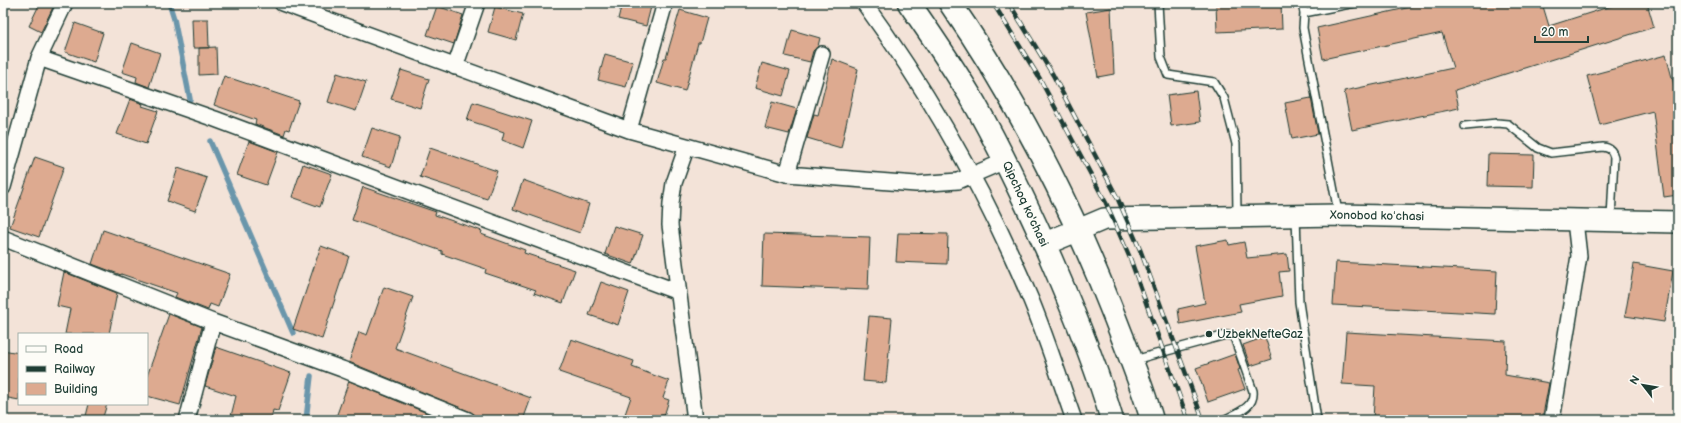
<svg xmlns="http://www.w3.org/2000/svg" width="1681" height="423" viewBox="0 0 1681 423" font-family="'Balsamiq Sans',sans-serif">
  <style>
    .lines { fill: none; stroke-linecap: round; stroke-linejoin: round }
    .stream { stroke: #6b96ab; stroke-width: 5.5 }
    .building { fill: #ddaa90; stroke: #1f3d34 }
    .service-casing { stroke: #1f3d34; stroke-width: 10 }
    .minor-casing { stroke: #1f3d34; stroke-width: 18 }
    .secondary-casing { stroke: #1f3d34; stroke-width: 24 }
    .primary-casing { stroke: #1f3d34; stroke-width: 25 }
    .service { stroke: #fdfcf7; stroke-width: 7 }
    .minor { stroke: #fdfcf7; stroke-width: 15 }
    .secondary { stroke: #fdfcf7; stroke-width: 21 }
    .primary { stroke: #fdfcf7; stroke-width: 22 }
    .rail-casing { stroke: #1f3d34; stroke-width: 4.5 }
    .rail { stroke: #fdfcf7; stroke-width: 3; stroke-dasharray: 9; stroke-linecap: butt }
    .poi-dot { fill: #1f3d34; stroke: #fdfcf7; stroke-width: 1.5 }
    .labels { text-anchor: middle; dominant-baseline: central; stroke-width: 3; stroke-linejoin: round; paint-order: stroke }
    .street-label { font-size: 12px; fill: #1f3d34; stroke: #fdfcf7 }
    .poi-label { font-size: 12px; fill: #1f3d34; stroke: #fdfcf7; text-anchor: start }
  </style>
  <rect width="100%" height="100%" fill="#f3e3d8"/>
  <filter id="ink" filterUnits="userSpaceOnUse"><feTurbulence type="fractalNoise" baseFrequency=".025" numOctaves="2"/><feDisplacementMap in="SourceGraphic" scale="8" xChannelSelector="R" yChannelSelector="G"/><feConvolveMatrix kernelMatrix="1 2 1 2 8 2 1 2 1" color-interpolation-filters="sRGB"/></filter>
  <g filter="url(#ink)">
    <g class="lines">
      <!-- stream -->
      <path class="stream" d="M 169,3 L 174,19 L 190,99
        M 210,141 L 293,333
        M 306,420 L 311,376"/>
    </g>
    <!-- building -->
    <path class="building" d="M 40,3 L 55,3 L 41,32 L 29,26 Z
      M 622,3 L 652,3 L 646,26 L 618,19 Z
      M 1216,3 L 1281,3 L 1282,29 L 1217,32 Z
      M 1410,3 L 1542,3 L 1549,26 L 1621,3 L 1647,3 L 1654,27 L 1455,90 L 1459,108 L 1352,130 L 1344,91 L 1453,68 L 1442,33 L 1323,59 L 1317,28 L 1411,7 Z
      M 437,6 L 463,15 L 454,44 L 427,35 Z
      M 495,7 L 523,14 L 516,40 L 488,32 Z
      M 1111,8 L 1114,74 L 1098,77 L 1086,12 Z
      M 680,10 L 707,18 L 700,43 L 698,43 L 685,91 L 657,83 L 664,58 L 666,58 Z
      M 192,19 L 208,19 L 209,48 L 193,48 Z
      M 75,23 L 103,33 L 94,62 L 65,52 Z
      M 792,30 L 820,38 L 818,46 L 813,51 L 810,62 L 785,56 Z
      M 132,43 L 160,53 L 149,87 L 136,82 L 137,77 L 122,72 Z
      M 216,47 L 217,74 L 199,75 L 199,48 Z
      M 605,54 L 633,62 L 626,87 L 598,80 Z
      M 1666,55 L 1678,100 L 1678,195 L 1664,197 L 1653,111 L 1600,125 L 1587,76 Z
      M 832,59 L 858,69 L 841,148 L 807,138 L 814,114 L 818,115 Z
      M 762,63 L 790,71 L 783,96 L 755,88 Z
      M 401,70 L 429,79 L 420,108 L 391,99 Z
      M 337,73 L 366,82 L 356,111 L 328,102 Z
      M 224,76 L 299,101 L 289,130 L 286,129 L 284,135 L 255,124 L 256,120 L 214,105 Z
      M 1196,91 L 1200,122 L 1171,126 L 1167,95 Z
      M 1311,98 L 1318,134 L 1292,139 L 1285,103 Z
      M 130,99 L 143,104 L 142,106 L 158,111 L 146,144 L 117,134 Z
      M 473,102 L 532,121 L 523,148 L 502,140 L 504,132 L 467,120 Z
      M 772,102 L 797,109 L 789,134 L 765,128 Z
      M 372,128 L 400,137 L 391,167 L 362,157 Z
      M 249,141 L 278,152 L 266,185 L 237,175 Z
      M 430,148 L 497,171 L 487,199 L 420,177 Z
      M 1488,154 L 1534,155 L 1533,187 L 1487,186 Z
      M 35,157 L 64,167 L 39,237 L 10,227 Z
      M 303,164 L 332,174 L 320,207 L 292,197 Z
      M 178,168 L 207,178 L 195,211 L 167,201 Z
      M 523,180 L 589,204 L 580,233 L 513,209 Z
      M 363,187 L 436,212 L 435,215 L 482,231 L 481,234 L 525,250 L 524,253 L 575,270 L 563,303 L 534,293 L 536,290 L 485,273 L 486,269 L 442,254 L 442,251 L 352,220 Z
      M 614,226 L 643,235 L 633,264 L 605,254 Z
      M 103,230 L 230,274 L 218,307 L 210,304 L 208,310 L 175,297 L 177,293 L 121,274 L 121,275 L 92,264 Z
      M 898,233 L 948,234 L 947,264 L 896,262 Z
      M 764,234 L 870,237 L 868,290 L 762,286 Z
      M 1228,240 L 1229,245 L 1244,242 L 1247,258 L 1287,254 L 1289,271 L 1279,272 L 1282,296 L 1239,304 L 1241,312 L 1180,324 L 1178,309 L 1205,303 L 1195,246 Z
      M 321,246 L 349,256 L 322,339 L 293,329 Z
      M 1336,262 L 1497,271 L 1495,314 L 1333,305 Z
      M 1634,264 L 1673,271 L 1664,322 L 1625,316 Z
      M 64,272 L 117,293 L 109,334 L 65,334 L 70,309 L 57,306 Z
      M 601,282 L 629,292 L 618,325 L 589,315 Z
      M 384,287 L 413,297 L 395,348 L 531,398 L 523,420 L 477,420 L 475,415 L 471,412 L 349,362 L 359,332 L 367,335 Z
      M 169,314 L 202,327 L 180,405 L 147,396 L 147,376 Z
      M 869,316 L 892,318 L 886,383 L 863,381 Z
      M 1346,332 L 1506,341 L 1505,375 L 1549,383 L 1542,420 L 1373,420 L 1375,386 L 1342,384 Z
      M 1265,337 L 1272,359 L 1250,366 L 1243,345 Z
      M 571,339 L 634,361 L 632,367 L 669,381 L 663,398 L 669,400 L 664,416 L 662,415 L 660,420 L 623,420 L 631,397 L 559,372 Z
      M 216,347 L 291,373 L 278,411 L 273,410 L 271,420 L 230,420 L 236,396 L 205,386 Z
      M 3,350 L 19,353 L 19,400 L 3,397 Z
      M 1235,354 L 1240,369 L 1238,370 L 1245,389 L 1208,402 L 1196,368 Z
      M 349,381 L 444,420 L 344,420 L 336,417 Z
      M 89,404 L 107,404 L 102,420 L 85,420 Z"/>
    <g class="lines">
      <!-- service casing -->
      <g class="service-casing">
        <path id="service" d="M 1158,3 L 1161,57 L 1168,75 L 1214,82 L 1224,98 L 1236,144 L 1237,214
          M 1302,3 L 1304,13
          M 1465,126 L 1497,123 L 1508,124 L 1538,148 L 1551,153 L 1603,147 C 1610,148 1612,150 1614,157 L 1611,219
          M 1338,212 L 1303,28 L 1304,13 L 1355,3
          M 1296,217 L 1299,302 L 1317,420
          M 1134,360 L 1226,335 L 1233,336 L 1235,340 L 1253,391 C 1255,408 1236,413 1224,420"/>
      </g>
      <!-- minor casing -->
      <g class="minor-casing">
        <path id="minor" d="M 282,3 L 629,130 L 787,174 L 916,184 L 958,181 L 1005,161
          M 864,3 C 931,95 987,195 1031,300 C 1047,339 1060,380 1074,420
          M 39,58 L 215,119 L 678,292
          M 455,67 L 477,3
          M 629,130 L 665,3
          M 687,146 L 674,183 L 671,203 L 670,225 L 695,420
          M 787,174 L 822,54
          M 3,187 L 39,58 L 65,3
          M 3,238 L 213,322 L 342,369 L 468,420
          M 187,420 L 213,322
          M 1552,420 L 1579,256 L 1575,221"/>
      </g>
      <!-- secondary casing -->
      <g class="secondary-casing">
        <path id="secondary" d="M 1078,230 L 1104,219 L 1339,215 L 1678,222"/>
      </g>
      <!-- primary casing -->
      <g class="primary-casing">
        <path id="primary" d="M 909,3 C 932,36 955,69 975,104 C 1003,154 1028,207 1051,259 C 1074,312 1096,365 1112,420
          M 950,3 C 1018,101 1072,208 1115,318 C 1128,352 1142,385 1152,420
          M 1044,244 L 1078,230"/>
      </g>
      <!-- service -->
      <use href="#service" class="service"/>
      <!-- minor -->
      <use href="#minor" class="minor"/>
      <!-- secondary -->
      <use href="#secondary" class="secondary"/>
      <!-- primary -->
      <use href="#primary" class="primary"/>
      <!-- rail casing -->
      <g class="rail-casing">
        <path id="rail" d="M 993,3 L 1040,79 L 1106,203 L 1130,258 L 1188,420
          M 1009,3 L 1053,75 L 1117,197 L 1141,252 L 1203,420"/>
      </g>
      <!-- rail -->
      <use href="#rail" class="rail"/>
    </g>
  </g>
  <!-- markers -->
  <circle class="poi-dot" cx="1209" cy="334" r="4"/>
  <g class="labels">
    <!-- street labels -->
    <g class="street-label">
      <text transform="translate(1025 204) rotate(65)">Qipchoq ko'chasi</text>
      <text transform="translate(1377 216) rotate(1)">Xonobod koʻchasi</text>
    </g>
    <!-- poi labels -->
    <g class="poi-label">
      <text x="1217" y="334">UzbekNefteGaz</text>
    </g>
  </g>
  <!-- margin -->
  <rect width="1681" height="423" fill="none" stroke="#fdfcf7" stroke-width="16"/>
  <rect x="8" y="8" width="1665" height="407" fill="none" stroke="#1f3d34" stroke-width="1.5" filter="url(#ink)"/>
  <!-- legend -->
  <rect x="18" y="333" width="130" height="72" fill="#fdfcf7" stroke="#a4b0a9"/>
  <rect x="26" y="346" width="20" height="6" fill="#fdfcf7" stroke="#a4b0a9"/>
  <text x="54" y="353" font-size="12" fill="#1f3d34">Road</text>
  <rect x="26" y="366" width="20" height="6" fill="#1f3d34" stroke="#a4b0a9"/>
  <text x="54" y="373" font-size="12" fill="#1f3d34">Railway</text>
  <rect x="26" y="383" width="20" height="12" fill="#ddaa90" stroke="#a4b0a9"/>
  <text x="54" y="393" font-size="12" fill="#1f3d34">Building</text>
  <!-- north arrow -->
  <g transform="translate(1643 385) rotate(301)" stroke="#fdfcf7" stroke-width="3" paint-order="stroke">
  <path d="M0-3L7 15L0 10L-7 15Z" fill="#1f3d34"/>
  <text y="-6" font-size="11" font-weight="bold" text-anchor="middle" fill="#1f3d34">N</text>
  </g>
  <!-- scale -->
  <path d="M1535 36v6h53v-6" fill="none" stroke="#1f3d34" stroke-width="2"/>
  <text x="1541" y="36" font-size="12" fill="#1f3d34" stroke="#fdfcf7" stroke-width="3" paint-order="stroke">20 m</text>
</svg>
